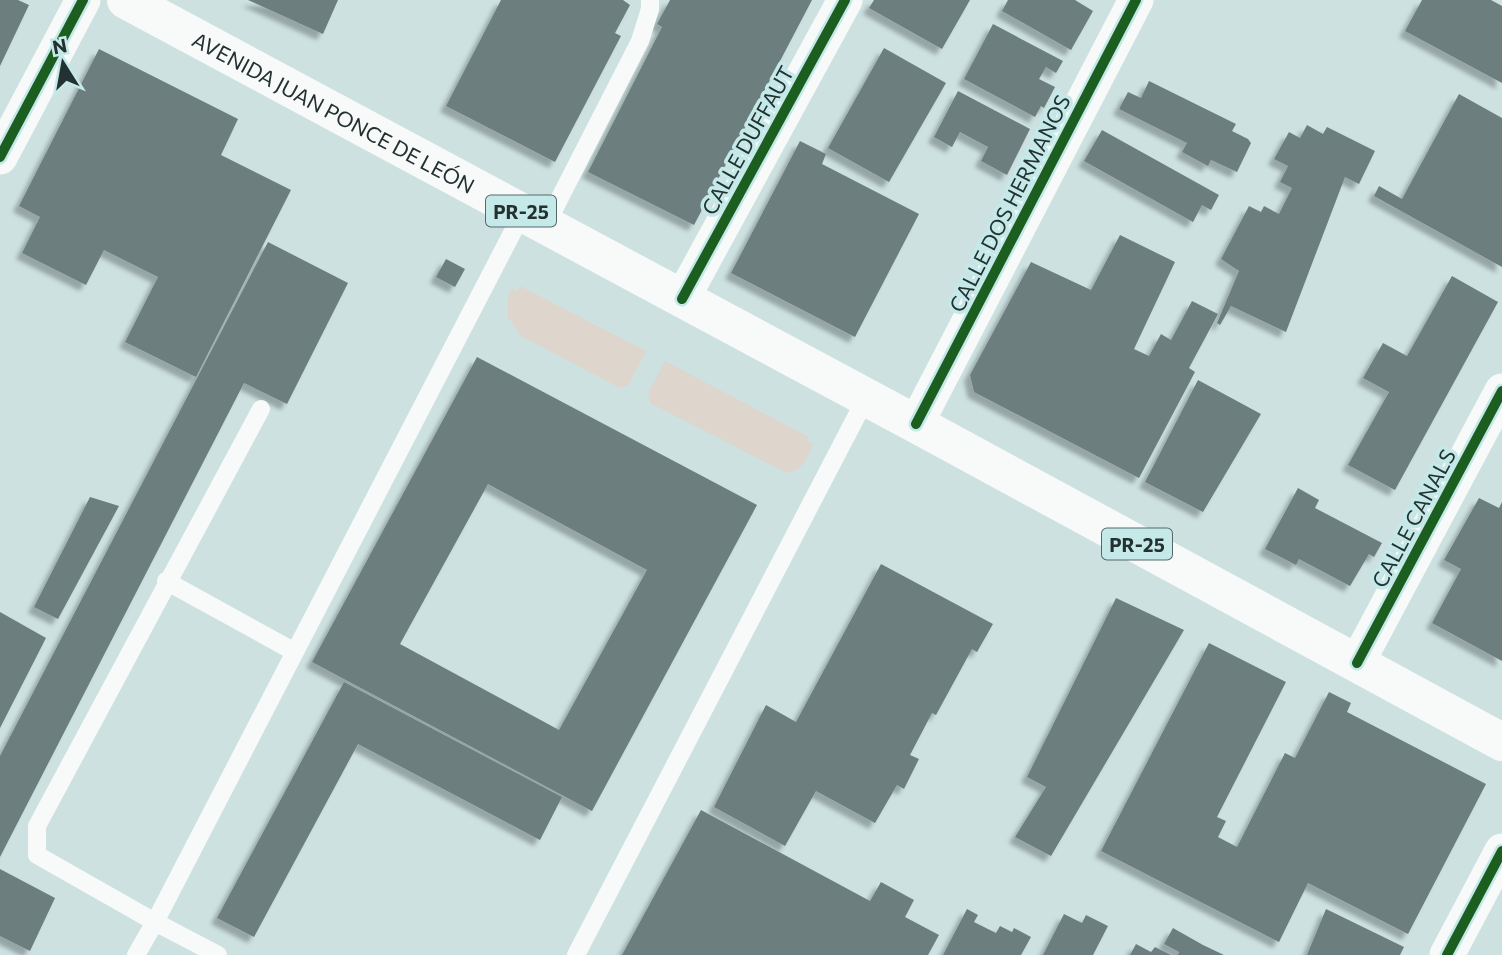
<svg xmlns="http://www.w3.org/2000/svg" width="1502" height="955" viewBox="0 0 1502 955" font-family="Commissioner,sans-serif">
  <style>
    .green { fill: #ded5cd }
    .building { fill: #6c7e7e; fill-rule: evenodd; filter: url(#shadow) }
    .lines { fill: none; stroke-linecap: round; stroke-linejoin: round }
    .service { stroke: #f8fafa; stroke-width: 18 }
    .minor { stroke: #f8fafa; stroke-width: 35 }
    .primary { stroke: #f8fafa; stroke-width: 38 }
    .cycleway-casing { stroke: #c5e9e9; stroke-width: 15 }
    .cycleway { stroke: #1b5e20; stroke-width: 10 }
    .labels { text-anchor: middle; dominant-baseline: central; stroke-width: 7; stroke-linejoin: round; paint-order: stroke }
    .shield { fill: #c5e9e9; stroke: #546868; stroke-width: 2 }
    .shield-label { font-size: 19px; font-weight: bold; fill: #233131 }
    .street-label { font-size: 21px; fill: #233131; stroke: #c5e9e9 }
  </style>
  <defs>
    <filter id="shadow"><feDropShadow dx="-6" dy="6" stdDeviation="2" flood-color="#0004"/></filter>
  </defs>
  <rect width="100%" height="100%" fill="#cde1e1"/>
  <!-- green -->
  <path class="green" d="M 520,286 L 646,351 L 628,385 L 620,388 L 521,336 L 508,317 L 508,299 L 511,289 L 517,291 Z
    M 665,361 L 809,437 L 807,441 L 813,444 C 807,459 804,469 787,473 L 650,403 L 648,393 Z"/>
  <!-- building -->
  <path class="building" d="M 0,0 L 18,0 L 29,5 L 0,66 Z
    M 248,0 L 338,0 L 323,34 Z
    M 501,0 L 623,0 L 630,5 L 615,33 L 621,36 L 555,162 L 446,106 Z
    M 670,0 L 812,0 L 694,225 L 588,172 L 662,27 L 657,24 Z
    M 874,0 L 970,0 L 942,49 L 869,8 Z
    M 1008,0 L 1075,0 L 1093,11 L 1071,50 L 1002,11 Z
    M 1422,0 L 1491,0 L 1502,6 L 1502,83 L 1405,31 Z
    M 993,24 L 1063,61 L 1056,73 L 1046,67 L 1039,79 L 1055,87 L 1044,108 L 1041,106 L 1035,117 L 964,79 Z
    M 884,48 L 946,83 L 889,182 L 828,148 Z
    M 99,49 L 238,119 L 221,155 L 291,190 L 196,377 L 125,342 L 158,277 L 104,250 L 86,285 L 22,253 L 40,217 L 19,206 Z
    M 1149,81 L 1236,124 L 1232,131 L 1248,139 L 1251,143 L 1237,172 L 1211,160 L 1208,166 L 1182,152 L 1187,143 L 1119,109 L 1128,92 L 1141,98 Z
    M 958,91 L 1030,129 L 1007,175 L 981,161 L 988,147 L 960,132 L 952,147 L 934,137 Z
    M 1459,94 L 1502,118 L 1502,267 L 1374,196 L 1379,186 L 1402,199 Z
    M 1307,125 L 1323,134 L 1327,127 L 1375,151 L 1359,184 L 1345,177 L 1286,332 L 1231,306 L 1220,325 L 1217,323 L 1239,271 L 1221,259 L 1249,206 L 1261,212 L 1264,206 L 1279,214 L 1292,188 L 1280,182 L 1288,166 L 1274,159 L 1289,132 L 1300,138 Z
    M 1102,130 L 1219,195 L 1211,210 L 1202,205 L 1193,222 L 1084,161 Z
    M 800,141 L 826,154 L 822,164 L 919,214 L 855,337 L 731,273 Z
    M 1120,235 L 1175,262 L 1134,349 L 1149,356 L 1161,334 L 1171,340 L 1192,301 L 1218,314 L 1189,368 L 1195,372 L 1139,478 L 974,392 L 970,375 L 1031,262 L 1091,290 Z
    M 268,242 L 348,283 L 287,404 L 244,383 L 0,857 L 0,756 Z
    M 446,259 L 465,269 L 455,287 L 436,277 Z
    M 1452,276 L 1498,302 L 1395,490 L 1348,465 L 1389,392 L 1363,378 L 1383,343 L 1407,356 Z
    M 477,357 L 757,505 L 592,811 L 312,662 ZM 488,484 L 647,570 L 559,730 L 400,644 Z
    M 1198,380 L 1261,414 L 1203,512 L 1145,482 Z
    M 1298,488 L 1319,500 L 1315,508 L 1382,543 L 1374,557 L 1369,554 L 1350,586 L 1299,559 L 1296,565 L 1265,549 Z
    M 90,497 L 119,506 L 58,619 L 34,607 Z
    M 1479,498 L 1499,508 L 1502,502 L 1502,661 L 1432,623 L 1461,569 L 1444,560 Z
    M 881,564 L 993,624 L 977,652 L 972,649 L 936,715 L 932,713 L 910,755 L 919,759 L 904,789 L 897,785 L 875,823 L 816,791 L 785,846 L 714,807 L 766,705 L 796,722 Z
    M 1116,598 L 1184,630 L 1051,856 L 1015,837 L 1046,787 L 1027,777 Z
    M 0,612 L 46,638 L 0,728 Z
    M 1209,643 L 1286,682 L 1217,817 L 1226,821 L 1218,837 L 1237,847 L 1285,753 L 1295,758 L 1329,692 L 1351,703 L 1347,712 L 1486,784 L 1408,934 L 1308,883 L 1279,942 L 1101,851 Z
    M 344,682 L 562,797 L 540,840 L 358,744 L 254,937 L 217,918 Z
    M 701,810 L 870,901 L 881,882 L 914,900 L 905,917 L 939,935 L 928,955 L 622,955 Z
    M 0,869 L 55,898 L 30,951 L 0,936 Z
    M 967,909 L 978,915 L 974,922 L 996,933 L 1000,926 L 1012,932 L 1014,928 L 1031,937 L 1021,955 L 943,955 Z
    M 1326,909 L 1404,947 L 1400,955 L 1307,955 Z
    M 1064,914 L 1082,923 L 1086,915 L 1108,926 L 1093,955 L 1043,955 Z
    M 1173,928 L 1203,945 L 1224,955 L 1178,955 L 1179,952 L 1164,944 Z
    M 1136,944 L 1151,952 L 1155,947 L 1171,955 L 1130,955 Z"/>
  <g class="lines">
    <!-- service -->
    <path class="service" d="M 546,225 L 640,41 L 650,9 L 650,0
      M 166,581 L 295,652
      M 136,955 L 155,922 L 37,855 L 37,826 L 261,409
      M 218,955 L 155,922 L 523,212
      M 576,955 L 866,398"/>
    <!-- minor -->
    <path class="minor" d="M 0,157 L 83,0
      M 682,299 L 845,0
      M 916,424 L 1136,0
      M 1357,663 L 1502,391
      M 1447,955 L 1502,851"/>
    <!-- primary -->
    <path class="primary" id="s1" d="M 126,0 L 916,424 L 1502,742"/>
    <!-- cycleway casing -->
    <g class="cycleway-casing">
      <path id="cycleway" d="M 0,157 L 83,0
        M 682,299 L 845,0
        M 916,424 L 1136,0
        M 1357,663 L 1502,391
        M 1447,955 L 1502,851"/>
    </g>
    <!-- cycleway -->
    <use href="#cycleway" class="cycleway"/>
  </g>
  <g class="labels">
    <!-- shield labels -->
    <g class="shield">
      <rect x="486" y="195.5" width="70" height="31" rx="5"/>
      <rect x="1102" y="528.5" width="70" height="31" rx="5"/>
    </g>
    <g class="shield-label">
      <text x="521" y="211">PR-25</text>
      <text x="1137" y="544">PR-25</text>
    </g>
    <!-- street labels -->
    <g class="street-label">
      <text stroke="none"><textPath href="#s1" startOffset="236">AVENIDA JUAN PONCE DE LEÓN</textPath></text>
      <text transform="translate(747 140) rotate(-61)">CALLE DUFFAUT</text>
      <text transform="translate(1009 203) rotate(-63)">CALLE DOS HERMANOS</text>
      <text transform="translate(1413 518) rotate(-62)">CALLE CANALS</text>
    </g>
  </g>
  <!-- north arrow -->
  <g transform="translate(63 63) rotate(349)" stroke="#c5e9e9" stroke-width="5" paint-order="stroke">
  <path d="M0-5L12 26L0 18L-12 26Z" fill="#233131"/>
  <text y="-10" font-size="19" font-weight="bold" text-anchor="middle" fill="#233131">N</text>
  </g>
</svg>
